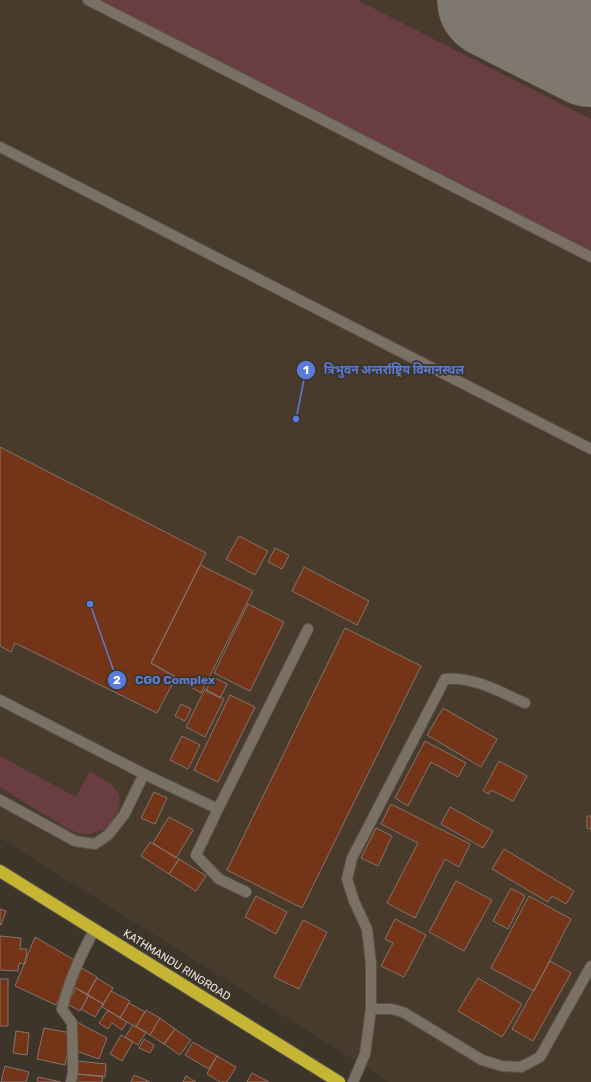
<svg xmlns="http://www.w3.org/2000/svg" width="591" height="1082" viewBox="0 0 591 1082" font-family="Rubik,'Noto Sans Devanagari',sans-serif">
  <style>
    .built { fill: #483b2b }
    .green { fill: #693d42 }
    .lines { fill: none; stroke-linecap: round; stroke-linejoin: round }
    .runway { stroke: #7e776e; stroke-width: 118 }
    .building { fill: #743417; stroke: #84746d }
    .lane-casing { stroke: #5b544b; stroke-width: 12 }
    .street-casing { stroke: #5b544b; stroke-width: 12 }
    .highway-casing { stroke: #5b544b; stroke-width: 14 }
    .lane { stroke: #7b7064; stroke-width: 10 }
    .street { stroke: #7b7064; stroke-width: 10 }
    .highway { stroke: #c5b533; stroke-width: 12 }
    .labels { text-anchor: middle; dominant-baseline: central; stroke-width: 3.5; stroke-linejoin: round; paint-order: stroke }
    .street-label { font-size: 11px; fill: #e9e3dc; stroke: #3d352a }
    .leader { fill: none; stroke: #5a7bd9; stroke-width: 1.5 }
    .callout-dot { fill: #5a7bd9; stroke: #3d352a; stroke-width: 1.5 }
    .mark-label { font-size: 12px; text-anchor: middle; font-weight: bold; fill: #fff }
    .callout-label { font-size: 12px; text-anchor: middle; font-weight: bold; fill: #5a7bd9; stroke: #3d352a; stroke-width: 3.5; stroke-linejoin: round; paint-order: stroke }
  </style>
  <rect width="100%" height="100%" fill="#3d352a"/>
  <!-- built -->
  <path class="built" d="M 0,0 L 591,0 L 591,1082 L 389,1082 L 0,838 Z"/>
  <!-- green -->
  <path class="green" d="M 95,0 L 357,0 L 591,119 L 591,255 Z
    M 0,756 L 76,797 L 90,771 L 112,785 L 119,794 L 120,803 L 118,812 L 109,828 L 90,834 L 80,834 L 66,828 L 0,787 Z"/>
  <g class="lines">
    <!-- runway -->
    <path class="runway" d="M 496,0 L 591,48"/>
  </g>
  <!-- building -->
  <path class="building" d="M 0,447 L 206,553 L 151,663 L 176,677 L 157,713 L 15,643 L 11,652 L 0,646 Z
    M 239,536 L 268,551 L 255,575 L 226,559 Z
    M 275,548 L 289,555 L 282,569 L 268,562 Z
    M 200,565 L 253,591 L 201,693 L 151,663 Z
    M 304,567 L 369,601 L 357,625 L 292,591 Z
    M 248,604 L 284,622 L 250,691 L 214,673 Z
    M 345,628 L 421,666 L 302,908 L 227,870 Z
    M 213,677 L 227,684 L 220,698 L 206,691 Z
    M 205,689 L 224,699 L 205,737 L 186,727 Z
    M 230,695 L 255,707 L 218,782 L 194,770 Z
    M 181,704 L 191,709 L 185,721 L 175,716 Z
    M 443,708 L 497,739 L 481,767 L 427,735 Z
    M 182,736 L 200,745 L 188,769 L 170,760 Z
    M 425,741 L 466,763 L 458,777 L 431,762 L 408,806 L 395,798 Z
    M 499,761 L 527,776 L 513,801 L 491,790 L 489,794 L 483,791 Z
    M 154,792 L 167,798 L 155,824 L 141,818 Z
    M 391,804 L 470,844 L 459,867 L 445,859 L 415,918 L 387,903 L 418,843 L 381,824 Z
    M 450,807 L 493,831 L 483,848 L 441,824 Z
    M 587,816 L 591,816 L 591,829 L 587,828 Z
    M 169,817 L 193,830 L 176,858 L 153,843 Z
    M 376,828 L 392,836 L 378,866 L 361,858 Z
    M 150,842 L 179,859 L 169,874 L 141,856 Z
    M 504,849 L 574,891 L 566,904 L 552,896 L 548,902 L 492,869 Z
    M 179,859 L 206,876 L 196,891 L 169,874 Z
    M 456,881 L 492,900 L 464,951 L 429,932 Z
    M 511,888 L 525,896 L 508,929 L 493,921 Z
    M 256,896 L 287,912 L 276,934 L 245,917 Z
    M 529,896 L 571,919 L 534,991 L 491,968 Z
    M 0,909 L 6,911 L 1,925 L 0,924 Z
    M 395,919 L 426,935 L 404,977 L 381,966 L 393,943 L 385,939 Z
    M 303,920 L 327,932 L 299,989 L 274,977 Z
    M 0,936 L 21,938 L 20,949 L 27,949 L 25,964 L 19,963 L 18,971 L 0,970 Z
    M 35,937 L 76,961 L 56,1005 L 15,986 Z
    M 550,961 L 571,973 L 533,1041 L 512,1029 Z
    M 82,968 L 97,977 L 87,995 L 72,986 Z
    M 97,978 L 113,988 L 103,1004 L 87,995 Z
    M 478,978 L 522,1004 L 502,1037 L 458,1011 Z
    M 0,979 L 8,979 L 8,1026 L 0,1026 Z
    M 76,988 L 89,995 L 80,1011 L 67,1004 Z
    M 111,991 L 130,1001 L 120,1018 L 102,1007 Z
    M 89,995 L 103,1004 L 95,1017 L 81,1009 Z
    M 129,1003 L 145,1012 L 136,1027 L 120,1018 Z
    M 108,1010 L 127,1022 L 122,1030 L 112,1023 L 108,1029 L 99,1023 Z
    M 146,1010 L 160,1018 L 150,1035 L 136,1027 Z
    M 160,1018 L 175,1029 L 164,1044 L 150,1035 Z
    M 77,1022 L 107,1038 L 99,1059 L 73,1050 Z
    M 133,1025 L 146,1032 L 138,1045 L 125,1037 Z
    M 44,1028 L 71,1033 L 65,1065 L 37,1059 Z
    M 175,1029 L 191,1040 L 180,1055 L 164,1044 Z
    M 16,1031 L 29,1033 L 27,1055 L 13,1053 Z
    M 121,1035 L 133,1042 L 122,1061 L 110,1054 Z
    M 144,1039 L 154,1045 L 150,1053 L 139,1048 Z
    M 193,1042 L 217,1056 L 209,1069 L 185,1055 Z
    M 217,1056 L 236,1067 L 227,1082 L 220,1082 L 207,1074 Z
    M 78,1061 L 106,1064 L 105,1077 L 77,1074 Z
    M 5,1066 L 29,1072 L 26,1082 L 1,1082 Z
    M 252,1073 L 269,1082 L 247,1082 Z
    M 77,1074 L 103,1076 L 102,1082 L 76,1082 Z
    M 134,1075 L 150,1082 L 131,1082 Z
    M 186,1076 L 196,1082 L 183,1082 Z
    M 38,1077 L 61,1082 L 37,1082 Z"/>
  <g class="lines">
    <!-- lane casing -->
    <g class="lane-casing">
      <path id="lane" d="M 88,0 L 591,257
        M 0,147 L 591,449
        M 0,700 L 144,774 L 124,815 L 108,835 L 95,844 L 75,841 L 0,800
        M 144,774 L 218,809 L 308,629
        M 218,809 L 196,855 L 219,879 L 246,892
        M 371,1009 L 391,1009 L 403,1012 L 482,1060 L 502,1066 L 521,1067 L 540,1057 L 591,966
        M 353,1082 L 365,1054 L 371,1009 L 371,964 L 367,929 L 354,901 L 347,879 L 352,858 L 445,679 C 473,676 500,692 525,703"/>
    </g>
    <!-- street casing -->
    <g class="street-casing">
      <path id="street" d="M 71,1082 L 73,1072 L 72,1023 L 62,1009 C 69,980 81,954 95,929"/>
    </g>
    <!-- highway casing -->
    <g class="highway-casing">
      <path id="highway" d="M 0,871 L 339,1082"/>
    </g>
    <!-- lane -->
    <use href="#lane" class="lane"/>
    <!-- street -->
    <use href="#street" class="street"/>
    <!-- highway -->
    <use href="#highway" class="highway"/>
  </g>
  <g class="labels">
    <!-- street labels -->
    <g class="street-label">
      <text transform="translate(177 965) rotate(32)">KATHMANDU RINGROAD</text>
    </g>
  </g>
  <!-- callouts -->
  <path class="leader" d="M296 419L306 370M90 604L117 680"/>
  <g class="callout-dot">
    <circle cx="296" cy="419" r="4"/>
    <circle cx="90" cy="604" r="4"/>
    <circle cx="306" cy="370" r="10"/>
    <circle cx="117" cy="680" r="10"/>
  </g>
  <g class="mark-label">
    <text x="306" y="374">1</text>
    <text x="117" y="684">2</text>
  </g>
  <g class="callout-label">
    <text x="394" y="374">त्रिभुवन अन्तर्राष्ट्रिय विमानस्थल</text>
    <text x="175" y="684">CGO Complex</text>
  </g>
</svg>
